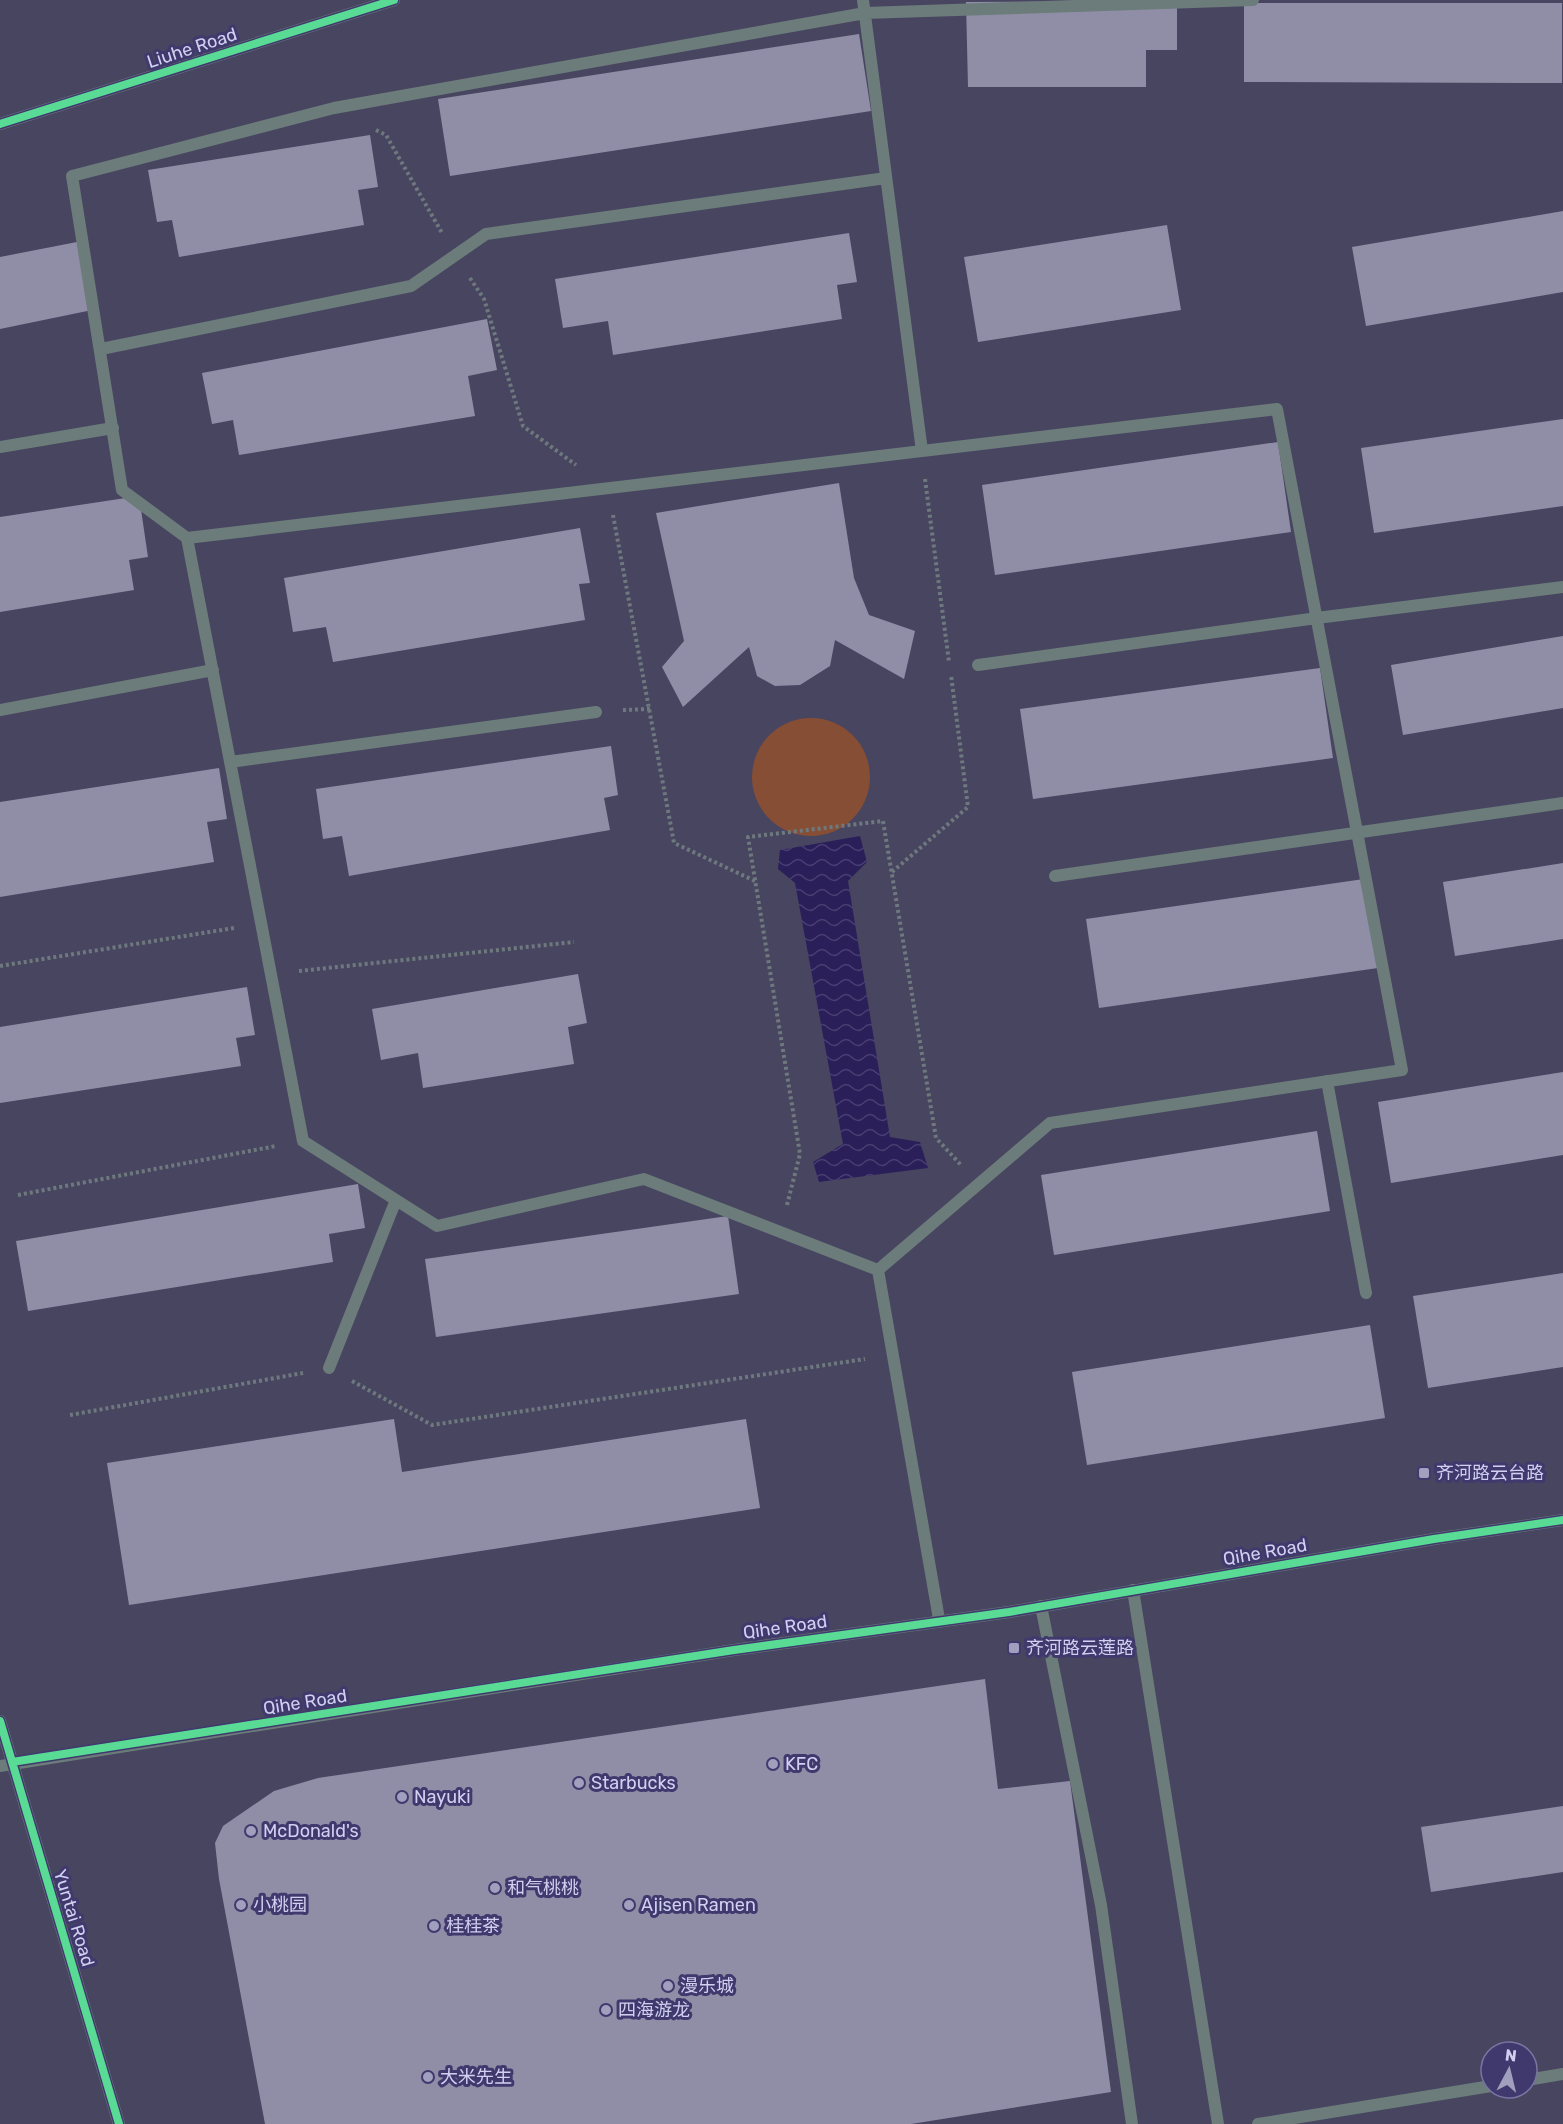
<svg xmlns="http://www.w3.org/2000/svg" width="1563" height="2124" viewBox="0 0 1563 2124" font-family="Rubik,'Noto Sans SC',sans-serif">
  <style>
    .park { fill: #864e34 }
    .water { fill: url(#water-waves) }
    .building { fill: #908ea7 }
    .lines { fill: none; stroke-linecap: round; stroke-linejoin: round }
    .path { stroke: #6e797e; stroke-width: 4; stroke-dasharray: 3 3; stroke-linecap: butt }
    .service { stroke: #6b7c7a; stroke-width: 12 }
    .minor { stroke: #6b7c7a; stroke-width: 12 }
    .tertiary { stroke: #6b7c7a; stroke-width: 12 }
    .cycleway-casing { stroke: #3f396d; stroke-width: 11 }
    .cycleway { stroke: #5adb95; stroke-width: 8 }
    .poi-dot { fill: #a19fbe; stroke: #3f396d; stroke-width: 2 }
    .labels { text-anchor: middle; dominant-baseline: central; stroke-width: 6; stroke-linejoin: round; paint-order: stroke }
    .street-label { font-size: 18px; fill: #d1d0f0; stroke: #3f396d }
    .poi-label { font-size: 18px; fill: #d1d0f0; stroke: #3f396d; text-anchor: start }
  </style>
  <defs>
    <pattern id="water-waves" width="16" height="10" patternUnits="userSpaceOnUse" patternTransform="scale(1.5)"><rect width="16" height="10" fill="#2a1f59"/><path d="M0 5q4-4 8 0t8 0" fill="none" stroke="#483e71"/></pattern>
  </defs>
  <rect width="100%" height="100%" fill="#484561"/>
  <!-- park -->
  <path class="park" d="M752 777a59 59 0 1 1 118 0a59 59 0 1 1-118 0Z"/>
  <!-- water -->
  <path class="water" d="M 860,836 L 867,862 L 848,881 L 890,1137 L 920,1142 L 928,1168 L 819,1182 L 813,1162 L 843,1144 L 795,883 L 778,869 L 780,850 Z"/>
  <!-- building -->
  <path class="building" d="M 1177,1 L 1177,50 L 1146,50 L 1146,87 L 968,87 L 966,2 Z
    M 1244,3 L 1562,3 L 1562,83 L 1244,82 Z
    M 859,34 L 871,111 L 450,176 L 438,99 Z
    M 370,135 L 378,187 L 358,190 L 364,225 L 179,257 L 172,220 L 157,222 L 148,170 Z
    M 1563,211 L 1563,292 L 1366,326 L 1352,247 Z
    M 1167,225 L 1181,310 L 978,342 L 964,257 Z
    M 849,233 L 857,282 L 837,285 L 842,319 L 613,355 L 608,321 L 563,328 L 555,279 Z
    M 82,241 L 97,309 L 0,329 L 0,257 Z
    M 487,319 L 497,370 L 468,376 L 475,416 L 239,455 L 233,420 L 212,424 L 202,373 Z
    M 1563,419 L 1563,506 L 1374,533 L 1361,448 Z
    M 1278,442 L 1291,532 L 995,575 L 982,485 Z
    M 839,483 L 854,578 L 869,615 L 915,631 L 904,679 L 835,640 L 830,666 L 800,685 L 775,686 L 757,676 L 749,647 L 683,707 L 662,667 L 684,641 L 656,513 Z
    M 139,496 L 148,557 L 129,560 L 134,590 L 0,612 L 0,517 Z
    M 580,528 L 590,583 L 579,584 L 585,620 L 333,662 L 326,627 L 293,632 L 284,578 Z
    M 1563,636 L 1563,708 L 1403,735 L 1391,665 Z
    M 1320,668 L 1333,758 L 1033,799 L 1020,709 Z
    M 611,746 L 618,795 L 604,798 L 610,830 L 349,876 L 342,836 L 323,839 L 316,789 Z
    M 219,768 L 227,819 L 207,822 L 214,862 L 0,897 L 0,802 Z
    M 1563,863 L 1563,939 L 1455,956 L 1443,882 Z
    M 1364,879 L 1378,968 L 1099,1008 L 1086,919 Z
    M 578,974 L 587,1023 L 568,1027 L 574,1064 L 423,1088 L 418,1053 L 381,1060 L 372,1009 Z
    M 247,987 L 255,1035 L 236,1038 L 241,1066 L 0,1103 L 0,1027 Z
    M 1563,1072 L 1563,1155 L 1391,1183 L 1378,1102 Z
    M 1317,1131 L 1330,1211 L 1054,1255 L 1041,1175 Z
    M 358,1184 L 365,1228 L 329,1234 L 333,1262 L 28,1311 L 16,1241 Z
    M 728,1216 L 739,1294 L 436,1337 L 425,1259 Z
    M 1563,1273 L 1563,1367 L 1428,1388 L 1413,1296 Z
    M 1370,1325 L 1385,1418 L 1087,1465 L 1072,1372 Z
    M 394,1419 L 402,1472 L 746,1419 L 760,1508 L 129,1605 L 107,1463 Z
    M 985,1679 L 998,1789 L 1070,1781 L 1111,2092 L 911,2124 L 265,2124 L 219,1879 L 215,1843 L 223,1826 L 274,1791 L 318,1778 Z
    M 1563,1806 L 1563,1872 L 1431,1892 L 1421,1827 Z"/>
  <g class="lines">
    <!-- path -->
    <path class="path" d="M 376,130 L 386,135 L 442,233
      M 470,278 L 484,299 L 523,426 L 576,465
      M 925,479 L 949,662
      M 613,515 L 674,843 L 755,881
      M 623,710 L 650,709
      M 892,872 L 968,807 L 951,675
      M 0,966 L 234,928
      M 299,971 L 574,942
      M 18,1195 L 276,1146
      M 787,1205 L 800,1154 L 748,837 L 883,821 L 936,1138 L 961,1165
      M 352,1381 L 432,1425 L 865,1359
      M 70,1415 L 303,1373"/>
    <!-- service -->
    <path class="service" d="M 863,0 L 922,451
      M 101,349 L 411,286 L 486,234 L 886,178
      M 1277,409 L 1402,1070 L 1050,1123 L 878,1270 L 644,1179 L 437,1226 L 303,1141 L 187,538 Z
      M 0,447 L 113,428
      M 187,538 L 122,490 L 72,176 L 334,108 L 865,13 L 1253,0
      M 978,665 L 1317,618 L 1563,587
      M 0,710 L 213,670
      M 230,762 L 596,712
      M 1055,876 L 1563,803
      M 1327,1081 L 1366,1293
      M 878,1270 L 939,1619
      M 329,1368 L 396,1200
      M 1133,1590 L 1218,2124
      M 1041,1606 L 1101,1905 L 1132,2124
      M 1527,2080 L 1563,2074
      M 1258,2124 L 1491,2086"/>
    <!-- minor -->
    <path class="minor" d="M 0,124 L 394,0
      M 0,1766 L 734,1650 L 1009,1612 L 1434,1539 L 1563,1520"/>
    <!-- tertiary -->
    <path class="tertiary" d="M 0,1721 L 119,2124"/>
    <!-- cycleway casing -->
    <g class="cycleway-casing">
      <path id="cycleway" d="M 0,124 L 394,0
        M 0,1721 L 119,2124
        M 12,1762 L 734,1650 L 1009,1612 L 1434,1539 L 1563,1520"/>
    </g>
    <!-- cycleway -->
    <use href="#cycleway" class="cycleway"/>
  </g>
  <!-- markers -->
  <g class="poi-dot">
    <rect x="1418" y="1467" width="12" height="12" rx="3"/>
    <rect x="1008" y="1642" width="12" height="12" rx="3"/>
    <circle cx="773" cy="1764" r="6"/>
    <circle cx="579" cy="1783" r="6"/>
    <circle cx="402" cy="1797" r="6"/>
    <circle cx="251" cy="1831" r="6"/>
    <circle cx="495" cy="1888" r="6"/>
    <circle cx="241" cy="1905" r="6"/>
    <circle cx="629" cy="1905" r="6"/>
    <circle cx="434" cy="1926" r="6"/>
    <circle cx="668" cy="1986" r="6"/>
    <circle cx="606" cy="2010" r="6"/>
    <circle cx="428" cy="2077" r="6"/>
  </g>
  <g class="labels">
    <!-- street labels -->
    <g class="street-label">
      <text transform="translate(192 48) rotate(-18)">Liuhe Road</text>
      <text transform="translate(1265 1552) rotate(-10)">Qihe Road</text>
      <text transform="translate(785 1627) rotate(-8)">Qihe Road</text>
      <text transform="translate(305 1702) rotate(-9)">Qihe Road</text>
      <text transform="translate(74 1918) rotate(73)">Yuntai Road</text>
    </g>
    <!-- poi labels -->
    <g class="poi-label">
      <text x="1436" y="1473">齐河路云台路</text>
      <text x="1026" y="1648">齐河路云莲路</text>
      <text x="785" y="1764">KFC</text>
      <text x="591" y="1783">Starbucks</text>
      <text x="414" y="1797">Nayuki</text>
      <text x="263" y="1831">McDonald's</text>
      <text x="507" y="1888">和气桃桃</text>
      <text x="253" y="1905">小桃园</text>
      <text x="641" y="1905">Ajisen Ramen</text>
      <text x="446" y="1926">桂桂茶</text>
      <text x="680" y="1986">漫乐城</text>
      <text x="618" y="2010">四海游龙</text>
      <text x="440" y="2077">大米先生</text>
    </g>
  </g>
  <!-- north arrow -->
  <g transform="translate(1509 2070) rotate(7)"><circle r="28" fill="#3f396d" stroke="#7975a1" stroke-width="1.5"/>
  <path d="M0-4.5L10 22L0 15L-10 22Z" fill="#a19fbe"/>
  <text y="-9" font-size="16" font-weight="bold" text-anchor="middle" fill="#d1d0f0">N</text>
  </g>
</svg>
